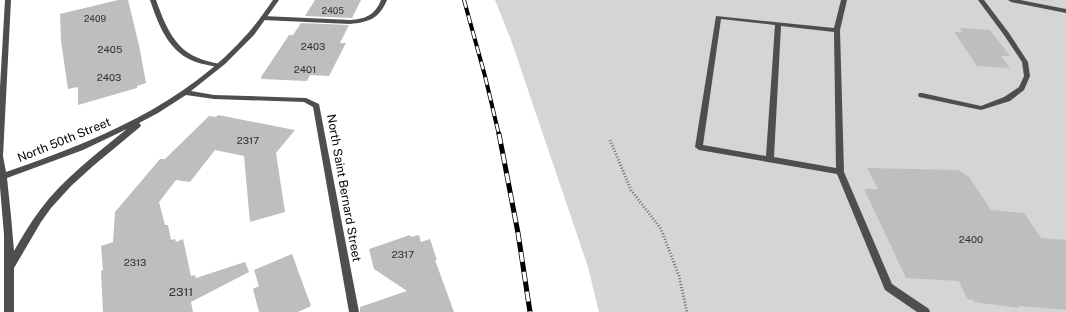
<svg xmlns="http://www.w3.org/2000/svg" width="1066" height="312" viewBox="0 0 1066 312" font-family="'Public Sans',sans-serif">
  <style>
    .green { fill: #d5d5d5 }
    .building { fill: #bebebe }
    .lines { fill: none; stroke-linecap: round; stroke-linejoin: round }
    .path { stroke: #707070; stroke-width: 3; stroke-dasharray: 1 2; stroke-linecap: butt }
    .service { fill: #4e4e4e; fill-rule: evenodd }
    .minor { fill: #4e4e4e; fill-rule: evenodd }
    .tertiary { fill: #4e4e4e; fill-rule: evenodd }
    .rail-far1-casing { stroke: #000; stroke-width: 4 }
    .rail-casing { stroke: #000; stroke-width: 5 }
    .rail-far1 { stroke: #fff; stroke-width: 2.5; stroke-dasharray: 8; stroke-linecap: butt }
    .rail { stroke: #fff; stroke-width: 3.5; stroke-dasharray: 10; stroke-linecap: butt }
    .labels { text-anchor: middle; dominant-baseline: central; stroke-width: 4; stroke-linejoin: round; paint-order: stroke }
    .far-number-label { font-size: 9px; fill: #303030 }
    .number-label { font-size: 10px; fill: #303030 }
    .street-label { font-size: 12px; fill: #000; stroke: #fff }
    .near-number-label { font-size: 12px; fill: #303030 }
  </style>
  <rect width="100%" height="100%" fill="#fff"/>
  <!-- green -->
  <path class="green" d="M 495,0 L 1066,0 L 1066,312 L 599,312 L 588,267 L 511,40 Z"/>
  <!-- building -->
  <path class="building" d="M 118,0 L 128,0 L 139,45 L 146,83 L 137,86 L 137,88 L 78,105 L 78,87 L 68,89 L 61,41 L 60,14 Z
    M 315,0 L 361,0 L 352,18 L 305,16 Z
    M 301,23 L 349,25 L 340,43 L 346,43 L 329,76 L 310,75 L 307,81 L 261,79 L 262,77 L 261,77 L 289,35 L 293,35 Z
    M 959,28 L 990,30 L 1010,56 L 1001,56 L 1010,68 L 977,66 L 954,32 L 962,32 Z
    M 218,115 L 295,130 L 276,153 L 285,212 L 250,222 L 244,156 L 215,150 L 190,182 L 176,180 L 159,202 L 165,225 L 168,225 L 171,240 L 175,239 L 176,242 L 183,239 L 191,276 L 195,275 L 196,278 L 245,262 L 249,272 L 191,302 L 193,312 L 103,312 L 101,271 L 103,270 L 101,246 L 113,242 L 115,212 L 160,159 L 165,159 L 209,116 L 216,117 Z
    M 867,168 L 958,170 L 969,177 L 991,210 L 1024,213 L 1041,238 L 1066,240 L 1066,310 L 1018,306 L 1019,308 L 974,302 L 973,300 L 967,299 L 959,281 L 906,278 L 864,189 L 878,189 Z
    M 410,235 L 411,237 L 419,235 L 421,242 L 430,239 L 437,260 L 435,260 L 454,312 L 360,312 L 360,307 L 407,291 L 374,269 L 369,249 Z
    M 292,254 L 311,306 L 298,312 L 259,312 L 253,289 L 259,286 L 254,270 Z"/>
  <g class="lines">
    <!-- path -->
    <path class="path" d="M 610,140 L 631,190 L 661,229 L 679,276 L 687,312"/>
    <!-- service -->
    <path class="service" d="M 150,0 L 156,0 C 164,22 173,47 196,57 C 204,61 212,62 220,64 L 220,66 L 218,67 C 209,65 199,64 191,60 C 167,49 158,23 150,0 Z
      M 381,0 L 387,0 C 379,19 369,22 350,24 L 263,20 L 260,18 L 263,16 L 350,20 C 366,19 375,15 381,0 Z
      M 841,0 L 847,0 L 840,30 L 844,172 L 892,284 L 929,309 L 930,312 L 917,312 L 885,290 L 837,174 L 699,150 L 695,147 L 716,16 L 834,28 ZM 721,19 L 775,25 L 766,156 L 703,145 ZM 781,26 L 834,32 L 836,168 L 774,157 Z
      M 978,0 L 984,0 L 1009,33 L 1028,62 L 1030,76 L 1024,90 L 1010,101 L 981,110 L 919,97 L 918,95 L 919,93 L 922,93 L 981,106 L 1004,97 L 1019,87 L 1024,76 L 1022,62 L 1004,35 Z
      M 1008,0 L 1020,0 L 1066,9 L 1066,13 L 1011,2 Z"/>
    <!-- minor -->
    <path class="minor" d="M 5,0 L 11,0 L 3,156 L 6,172 C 94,142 187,104 249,32 C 258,22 265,11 273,0 L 279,0 L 254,35 L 225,64 L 191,91 L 214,95 L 306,98 L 319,104 L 359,312 L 349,312 L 313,107 L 304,102 L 214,99 L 186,95 L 158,113 L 139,123 L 141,125 L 140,127 L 93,166 L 71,186 L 51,208 L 41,222 L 14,268 L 14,312 L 4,312 L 4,235 L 0,187 L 0,87 ZM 127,129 C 96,154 64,178 40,210 C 30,223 22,237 14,251 L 11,216 L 7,178 L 83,150 Z"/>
    <!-- tertiary -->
    <path class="tertiary" d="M 3,173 L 6,174 L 7,176 L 6,178 L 0,180 L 0,174 Z"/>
    <!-- rail-far1 casing -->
    <g class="rail-far1-casing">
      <path id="rail-far1" d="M 464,0 L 485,76 L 499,135"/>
    </g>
    <!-- rail casing -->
    <g class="rail-casing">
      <path id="rail" d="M 499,134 L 518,233 L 530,312"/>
    </g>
    <!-- rail-far1 -->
    <use href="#rail-far1" class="rail-far1"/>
    <!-- rail -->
    <use href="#rail" class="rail"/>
  </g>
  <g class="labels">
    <!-- far-number labels -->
    <g class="far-number-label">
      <text x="333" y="10">2405</text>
      <text x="95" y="18">2409</text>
    </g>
    <!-- number labels -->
    <g class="number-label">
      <text x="313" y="46">2403</text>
      <text x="110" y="49">2405</text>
      <text x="305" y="69">2401</text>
      <text x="109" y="77">2403</text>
      <text x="248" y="140">2317</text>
      <text x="971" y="239">2400</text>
      <text x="403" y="254">2317</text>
      <text x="135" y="262">2313</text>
    </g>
    <!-- street labels -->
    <g class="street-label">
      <text transform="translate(64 140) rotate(-22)">North 50th Street</text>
      <text transform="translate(344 188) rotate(80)">North Saint Bernard Street</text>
    </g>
    <!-- near-number labels -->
    <g class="near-number-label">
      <text x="181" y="292">2311</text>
    </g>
  </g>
</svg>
